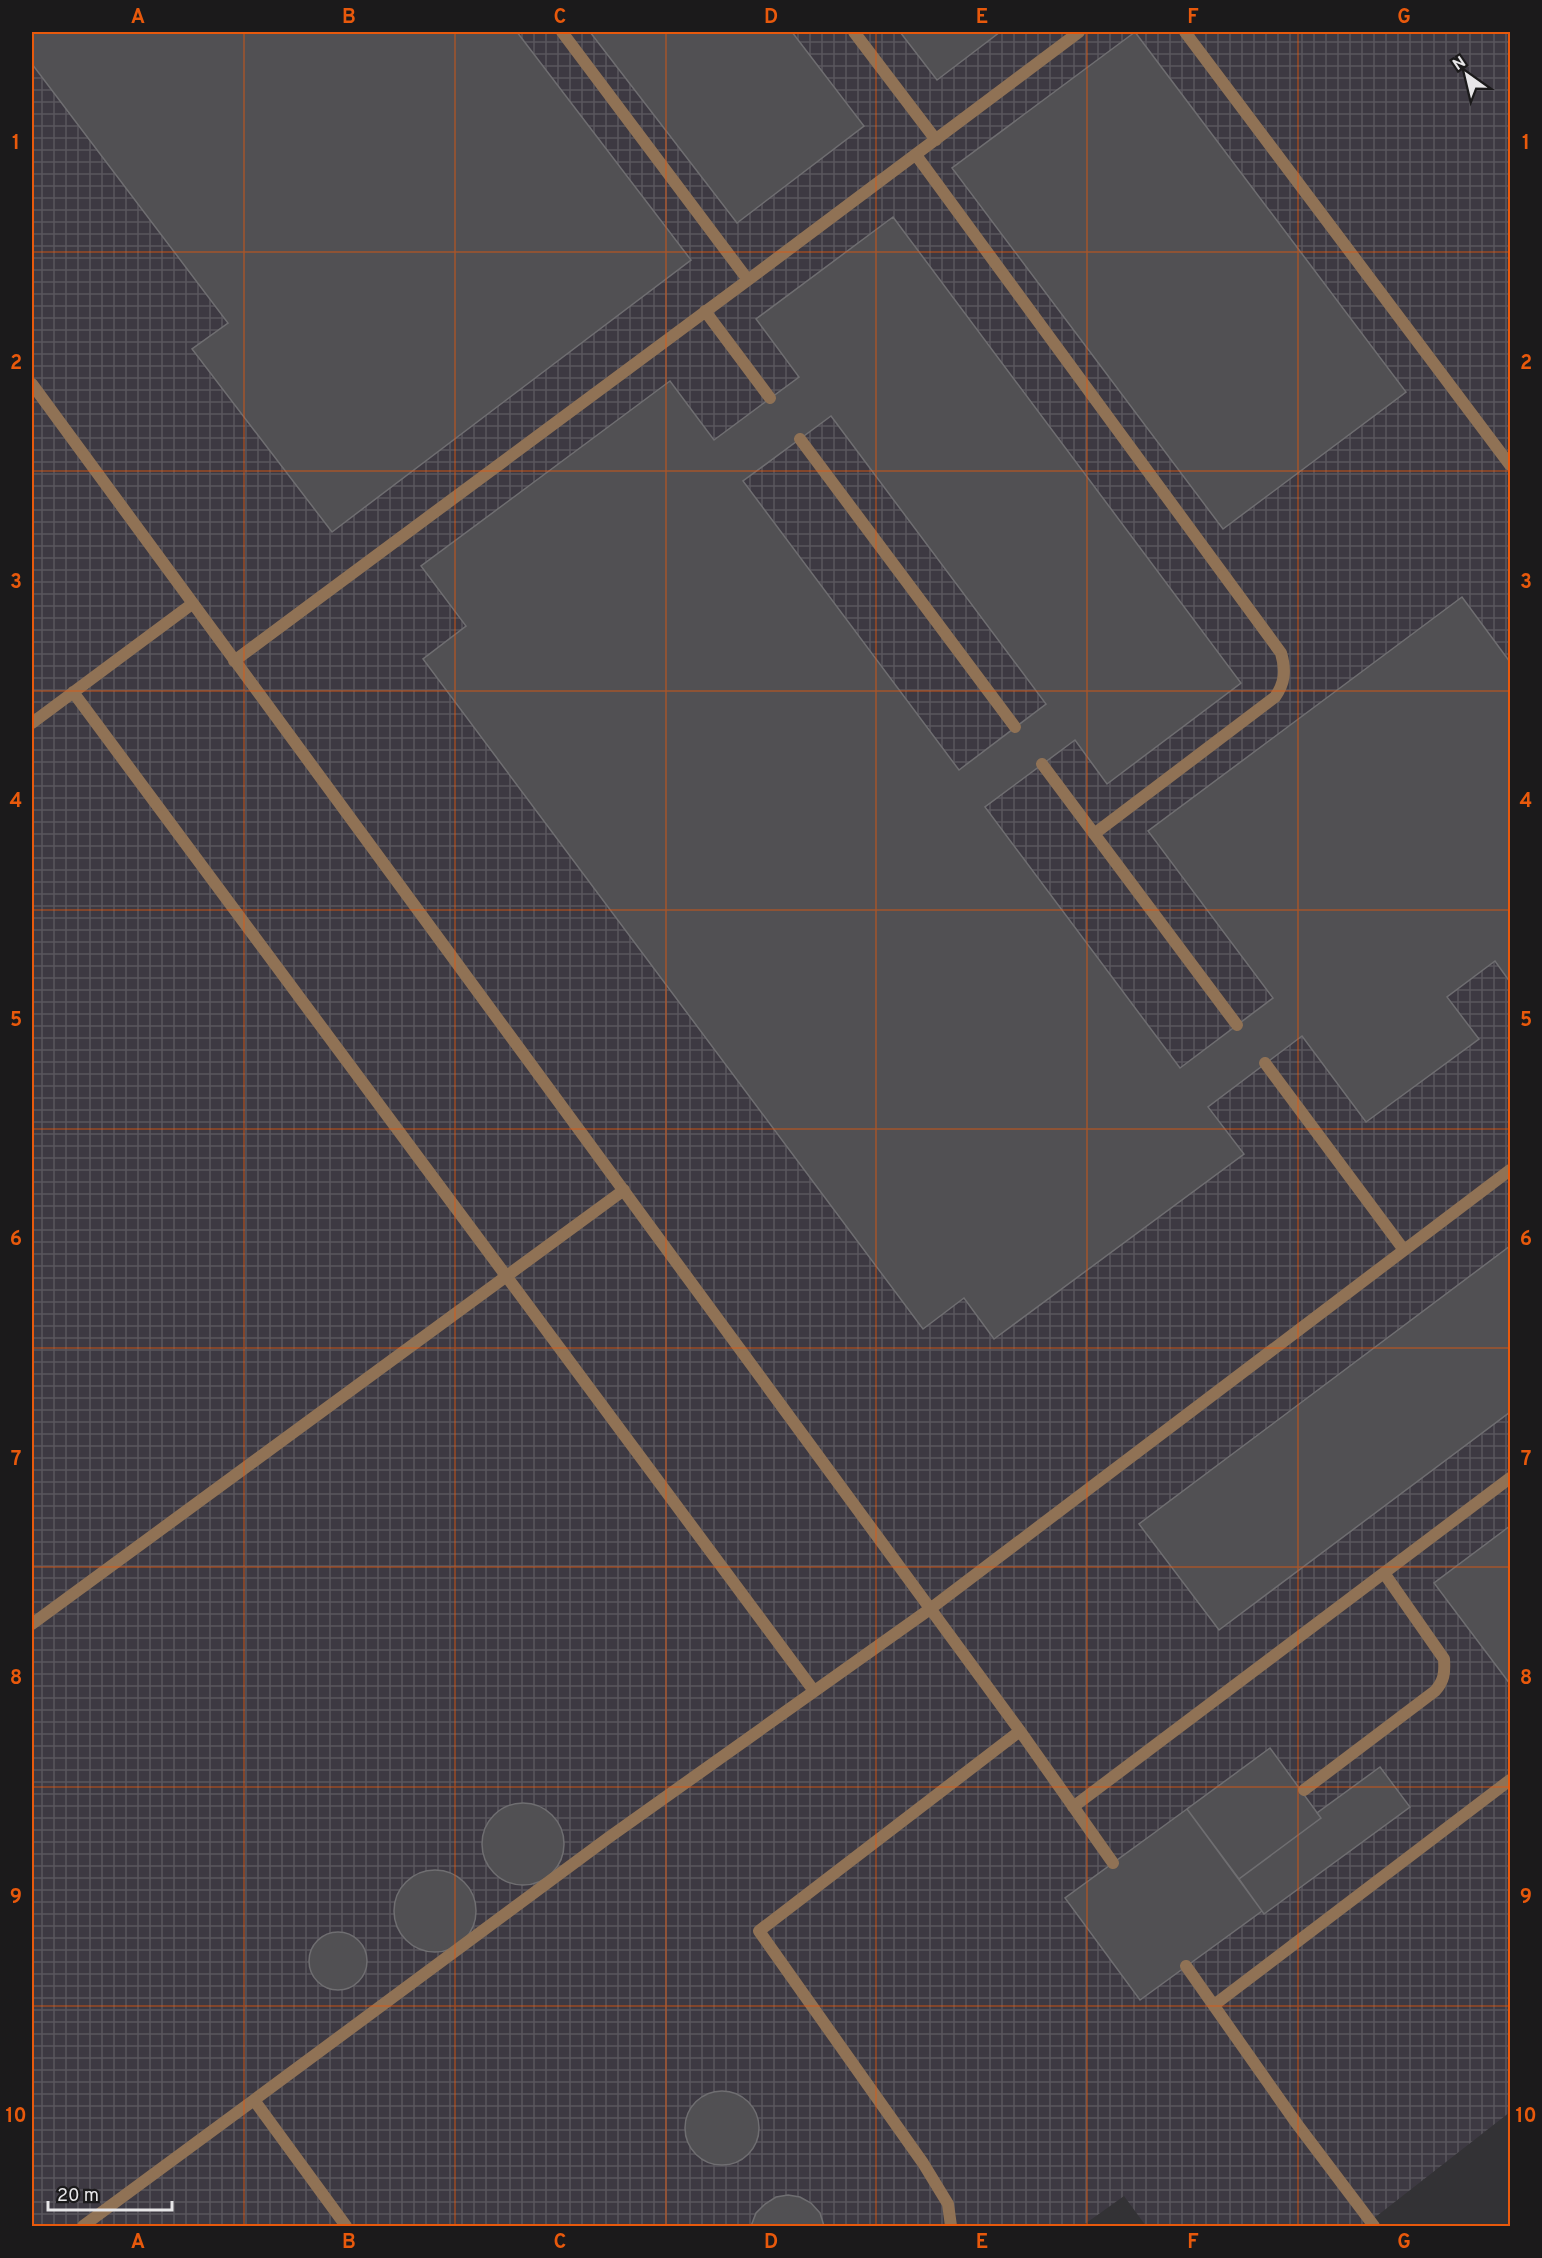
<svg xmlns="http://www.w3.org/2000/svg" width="1542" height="2258" viewBox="0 0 1542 2258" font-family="Overpass,sans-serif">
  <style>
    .industrial { fill: url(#industrial-grid) }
    .building { fill: #515053; stroke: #6f6e71; stroke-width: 1.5; fill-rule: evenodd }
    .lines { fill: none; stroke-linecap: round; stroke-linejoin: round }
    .lane { stroke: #907255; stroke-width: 12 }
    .grid { fill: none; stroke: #e8590c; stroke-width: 1.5; stroke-opacity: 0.55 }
    .neatline { fill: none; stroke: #e8590c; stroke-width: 2 }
    .grid-label { font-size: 20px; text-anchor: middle; font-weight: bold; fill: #e8590c }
  </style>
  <defs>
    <pattern id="industrial-grid" width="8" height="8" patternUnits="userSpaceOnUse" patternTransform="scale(1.5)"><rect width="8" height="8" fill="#3d3942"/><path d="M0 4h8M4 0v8" fill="none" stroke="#59565d"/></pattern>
  </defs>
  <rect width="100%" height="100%" fill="#333235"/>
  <!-- industrial -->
  <path class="industrial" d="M 32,32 L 1510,32 L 1510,2112 L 1364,2226 L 1146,2226 L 1124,2196 L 1082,2226 L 32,2226 Z"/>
  <!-- building -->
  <path class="building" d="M 32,32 L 517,32 L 691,260 L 332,532 L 192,349 L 228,323 L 32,64 Z
    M 590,32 L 792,32 L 864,126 L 737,223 Z
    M 900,32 L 1000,32 L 937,80 Z
    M 1135,32 L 1406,392 L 1223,529 L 952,168 Z
    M 893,217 L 1241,683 L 1107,784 L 1075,740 L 985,807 L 1180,1068 L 1273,998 L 1148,831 L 1462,597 L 1510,662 L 1510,982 L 1495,961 L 1447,997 L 1479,1039 L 1366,1122 L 1302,1036 L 1208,1107 L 1244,1154 L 994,1339 L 964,1298 L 923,1329 L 423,659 L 466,626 L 421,566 L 670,381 L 714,440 L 799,377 L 756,319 ZM 831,416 L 1046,704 L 959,770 L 743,481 Z
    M 1510,1246 L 1510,1412 L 1219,1630 L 1139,1524 Z
    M 1510,1526 L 1510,1684 L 1434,1583 Z
    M 1270,1748 L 1321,1818 L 1239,1879 L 1187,1809 Z
    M 1380,1767 L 1410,1807 L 1264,1914 L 1239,1879 L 1321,1818 L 1317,1813 Z
    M482 1844a41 41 0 1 1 82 0a41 41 0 1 1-82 0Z
    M 1187,1809 L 1262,1911 L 1140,2000 L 1065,1898 Z
    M394 1911a41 41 0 1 1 82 0a41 41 0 1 1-82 0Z
    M309 1961a29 29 0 1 1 58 0a29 29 0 1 1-58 0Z
    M685 2128a37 37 0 1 1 74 0a37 37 0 1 1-74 0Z
    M 788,2195 L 800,2197 L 811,2203 L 820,2213 L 824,2226 L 751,2226 L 756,2213 L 765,2204 L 776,2197 Z"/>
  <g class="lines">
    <!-- lane -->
    <path class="lane" d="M 562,32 L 748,280
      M 854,32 L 936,140
      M 1185,32 L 1510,465
      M 916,155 L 1281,653 C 1286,670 1285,683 1275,697 L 1094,834
      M 705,311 L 770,398
      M 32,384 L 1020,1731 L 1113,1863
      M 800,439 L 1015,727
      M 234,661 L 748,280 L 1079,32
      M 73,692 L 814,1691
      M 32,723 L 192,604
      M 1042,764 L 1237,1025
      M 1265,1063 L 1404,1250
      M 32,1624 L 624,1190
      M 1304,1790 L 1435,1691 C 1444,1681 1445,1673 1444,1659 L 1384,1573
      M 1073,1807 L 1510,1478
      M 1186,1966 L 1297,2124 L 1374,2226
      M 1214,2005 L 1510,1780
      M 254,2100 L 608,1838 L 930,1609 L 1510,1170
      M 83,2226 L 254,2100 L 346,2226
      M 951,2226 L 948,2204 L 923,2163 L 759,1931 L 1020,1731"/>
  </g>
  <!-- grid -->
  <path class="grid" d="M 244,32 L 244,2226M 455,32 L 455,2226M 666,32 L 666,2226M 876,32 L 876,2226M 1087,32 L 1087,2226M 1298,32 L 1298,2226M 32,252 L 1510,252M 32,471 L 1510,471M 32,691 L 1510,691M 32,910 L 1510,910M 32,1129 L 1510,1129M 32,1348 L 1510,1348M 32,1567 L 1510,1567M 32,1787 L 1510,1787M 32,2006 L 1510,2006"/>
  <!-- border -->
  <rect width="1542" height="2258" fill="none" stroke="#1b1a1b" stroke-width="66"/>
  <!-- north arrow -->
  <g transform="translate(1467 75) rotate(326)" stroke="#1b1a1b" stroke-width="4.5" paint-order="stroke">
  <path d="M0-4.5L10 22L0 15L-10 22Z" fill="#e7e6e8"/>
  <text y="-9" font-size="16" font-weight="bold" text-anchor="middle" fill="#e7e6e8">N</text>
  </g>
  <!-- scale -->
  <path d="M48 2201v9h124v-9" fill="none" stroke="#e7e6e8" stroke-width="3"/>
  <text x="57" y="2201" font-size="18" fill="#e7e6e8" stroke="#1b1a1b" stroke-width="4.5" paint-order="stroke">20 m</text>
  <rect x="33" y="33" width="1476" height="2192" class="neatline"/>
  <g class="grid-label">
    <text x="138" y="23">A</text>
    <text x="349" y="23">B</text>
    <text x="560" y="23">C</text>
    <text x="771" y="23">D</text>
    <text x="982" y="23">E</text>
    <text x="1193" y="23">F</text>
    <text x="1404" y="23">G</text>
    <text x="16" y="149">1</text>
    <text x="1526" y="149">1</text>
    <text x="16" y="369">2</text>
    <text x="1526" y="369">2</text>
    <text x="16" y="588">3</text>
    <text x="1526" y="588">3</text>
    <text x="16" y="807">4</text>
    <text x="1526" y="807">4</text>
    <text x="16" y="1026">5</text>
    <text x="1526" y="1026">5</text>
    <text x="16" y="1245">6</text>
    <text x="1526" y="1245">6</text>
    <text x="16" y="1465">7</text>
    <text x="1526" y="1465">7</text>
    <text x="16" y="1684">8</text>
    <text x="1526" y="1684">8</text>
    <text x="16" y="1903">9</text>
    <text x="1526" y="1903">9</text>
    <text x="16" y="2122">10</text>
    <text x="1526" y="2122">10</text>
    <text x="138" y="2248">A</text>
    <text x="349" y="2248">B</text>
    <text x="560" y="2248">C</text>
    <text x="771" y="2248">D</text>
    <text x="982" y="2248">E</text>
    <text x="1193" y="2248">F</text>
    <text x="1404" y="2248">G</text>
  </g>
</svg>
